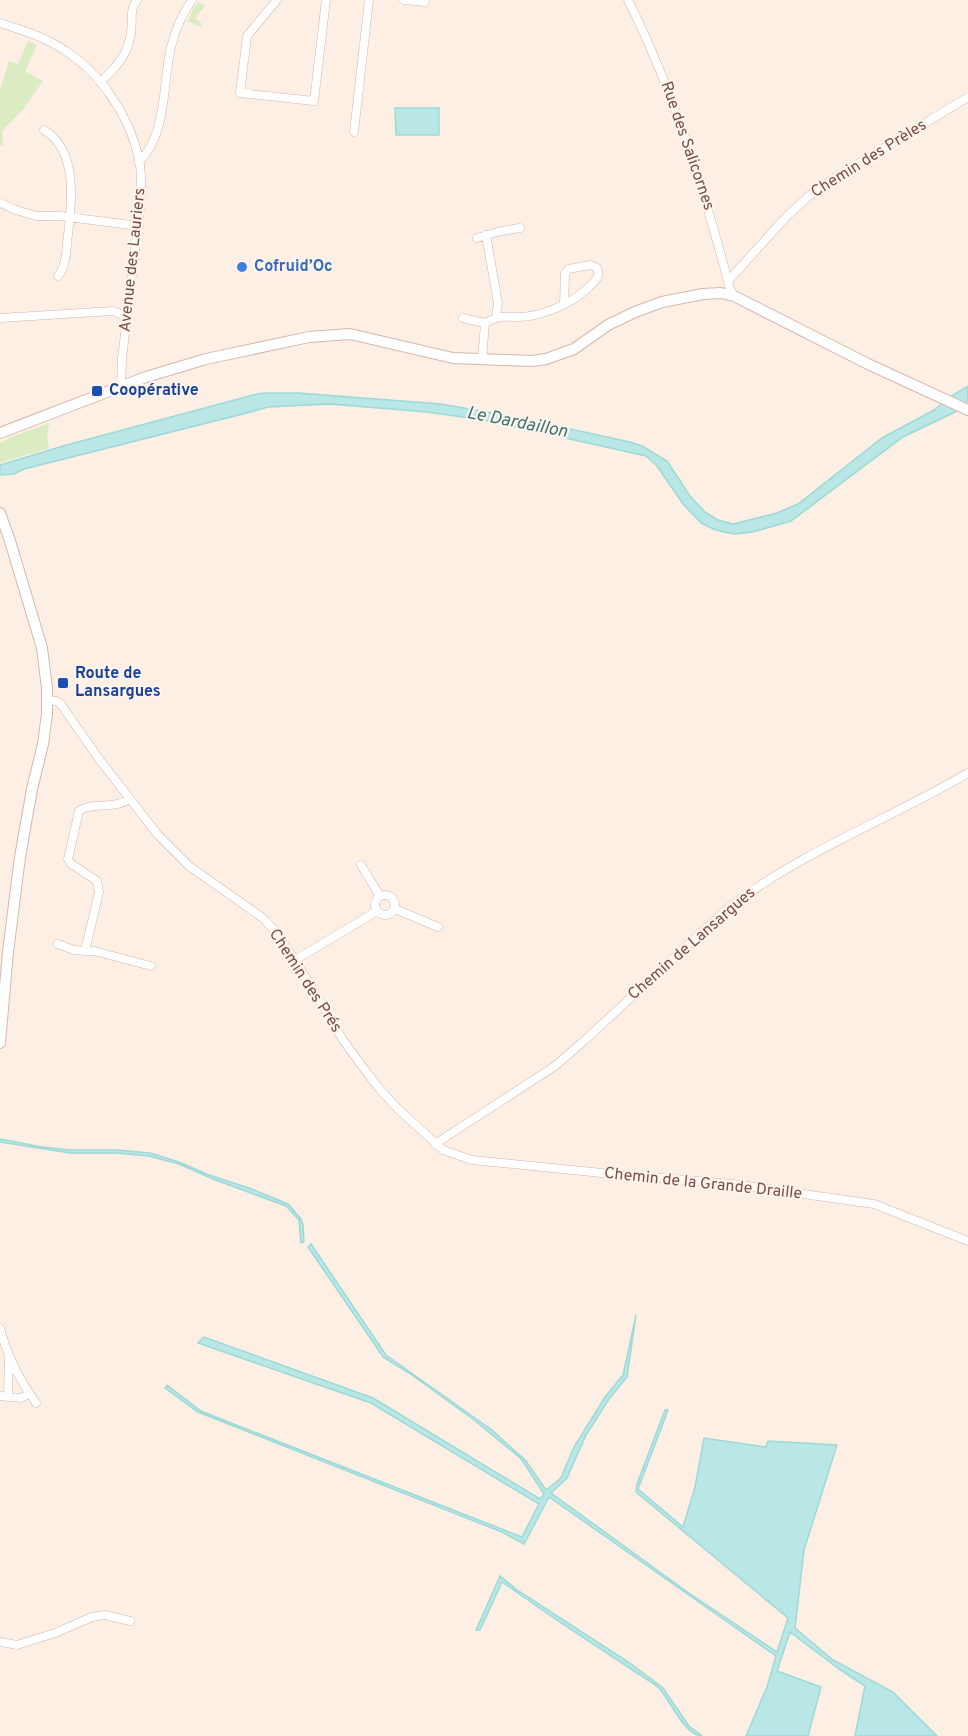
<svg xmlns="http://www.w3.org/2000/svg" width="968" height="1736" viewBox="0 0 968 1736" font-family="Overpass,sans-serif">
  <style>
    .green { fill: #dbebc2 }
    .water { fill: #b8e7e5; stroke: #9ed9d7; stroke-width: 1.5 }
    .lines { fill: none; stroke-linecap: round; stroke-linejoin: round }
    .street-casing { stroke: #d1b6ad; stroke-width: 9 }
    .secondary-casing { stroke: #d7b7ac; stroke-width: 12 }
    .street { stroke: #fff; stroke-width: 8 }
    .secondary { stroke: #fff; stroke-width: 10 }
    .shop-dot { fill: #3f7fe0; stroke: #fff3eb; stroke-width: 2 }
    .transit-dot { fill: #1a4fb4; stroke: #fff3eb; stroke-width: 2 }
    .labels { text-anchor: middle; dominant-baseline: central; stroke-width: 4.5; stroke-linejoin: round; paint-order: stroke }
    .street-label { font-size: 16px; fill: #765049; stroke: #fff3eb }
    .shop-label { font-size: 16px; font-weight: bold; fill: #366cbe; stroke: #fff3eb; text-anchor: start }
    .transit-label { font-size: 16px; font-weight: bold; fill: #164399; stroke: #fff3eb; text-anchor: start }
    .water-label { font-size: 18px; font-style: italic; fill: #397573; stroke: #fff3eb }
  </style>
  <rect width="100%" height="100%" fill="#fdefe4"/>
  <!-- green -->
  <path class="green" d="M 199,2 L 205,6 L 195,18 L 202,24 L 201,27 L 188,21 L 193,9 Z
    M 28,41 L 37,45 L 25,71 L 43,81 L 24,108 L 2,131 L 3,146 L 0,146 L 0,90 L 9,61 L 18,64 Z
    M 49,423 L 47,439 L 49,448 L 0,463 L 0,443 L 14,436 Z"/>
  <!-- water -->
  <path class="water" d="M 395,108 L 439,108 L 439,135 L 396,135 Z
    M 968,386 L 968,401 L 955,412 L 903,437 L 791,521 L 753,532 L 735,534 L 724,532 L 713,529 L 701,523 L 683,504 L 657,466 L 646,456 L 484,420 L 427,412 L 329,404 L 268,407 L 243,414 L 24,469 L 14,474 L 0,475 L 0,465 L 63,446 L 253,395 L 264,393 L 298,393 L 441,404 L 515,417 L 630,442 L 642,446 L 667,461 L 690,496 L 705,512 L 718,520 L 733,524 L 777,513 L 798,504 L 882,438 L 934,410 L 953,395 Z
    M 0,1139 L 42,1147 L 70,1150 L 117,1150 L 150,1153 L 179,1162 L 209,1175 L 249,1188 L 288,1204 L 301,1219 L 303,1225 L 304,1242 L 301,1243 L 299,1220 L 286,1206 L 213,1179 L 179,1164 L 149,1156 L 117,1153 L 70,1153 L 0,1142 Z
    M 311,1244 L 386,1355 L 492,1430 L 526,1461 L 546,1490 L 561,1478 L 574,1447 L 605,1397 L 623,1375 L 636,1315 L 627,1377 L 609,1399 L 586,1435 L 567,1478 L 551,1493 L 686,1591 L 777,1652 L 788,1618 L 636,1492 L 637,1484 L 665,1410 L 668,1410 L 638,1489 L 683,1527 L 695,1487 L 704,1438 L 766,1447 L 768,1441 L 837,1445 L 804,1550 L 795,1628 L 833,1660 L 893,1692 L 937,1736 L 855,1736 L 865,1686 L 839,1669 L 790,1632 L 777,1671 L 821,1687 L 808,1736 L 746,1736 L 767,1687 L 776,1656 L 549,1497 L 524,1544 L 502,1532 L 198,1412 L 165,1388 L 167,1385 L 201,1411 L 216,1417 L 522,1537 L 539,1504 L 371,1403 L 198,1343 L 204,1337 L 373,1398 L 540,1499 L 544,1494 L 522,1460 L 518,1456 L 474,1420 L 412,1375 L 383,1357 L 308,1247 Z
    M 500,1576 L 517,1590 L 630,1663 L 663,1688 L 689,1726 L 702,1736 C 684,1736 669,1697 657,1686 L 561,1623 L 502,1582 L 480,1630 L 476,1630 Z"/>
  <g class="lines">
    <!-- street casing -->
    <g class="street-casing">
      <path id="street" d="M 277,0 L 247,36 L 240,93 L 314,101 L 326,0
        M 404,0 L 425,2
        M 628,0 C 674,92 704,190 730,289 L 734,296
        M 0,23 C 22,30 45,37 64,50 C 101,73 130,117 139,159 C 142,173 141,186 141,200 L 122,359 L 121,387
        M 100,82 C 116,68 128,55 131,33 C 133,22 129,9 137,0
        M 44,130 C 78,150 72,202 68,235 C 66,249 67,265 58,276
        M 354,132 L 369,0
        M 139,162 C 168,133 162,84 171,47 C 175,31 182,14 192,0
        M 0,203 L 16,210 L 36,216 L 60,216 L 139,226
        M 486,235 L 498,303 L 496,317
        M 477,238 L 501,231 L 520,228
        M 728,281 L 787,216 L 809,196 L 833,179 L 968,97
        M 0,318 L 113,311 L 128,317
        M 463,318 L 485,323
        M 485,323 C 501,315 500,317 517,317 C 542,317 571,304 589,287 C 595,281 601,276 597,268 L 591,265 L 568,269 L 565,274 L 564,304
        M 482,360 L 485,323
        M 47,700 L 56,701 L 60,703 L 99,759 L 158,835 L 189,866 L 263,918 L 274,930 L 295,960 L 343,1040 L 359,1062 L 378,1087 L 397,1108 L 443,1150 L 472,1160 L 612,1174 L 733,1184 L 874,1204 L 968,1241
        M 361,865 L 380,896
        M375 905a10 10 0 1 1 20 0a10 10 0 1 1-20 0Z
        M 395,909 L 438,927
        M 58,944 L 74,950 L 85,951 L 99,892 L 97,881 L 70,863 L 68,859 L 79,811 C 93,801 114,810 129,799
        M 85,951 L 94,951 L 151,966
        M 295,960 L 377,911
        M 435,1144 L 555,1066 L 585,1040 L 727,909 C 800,852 888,820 968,773
        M 0,1328 C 7,1355 20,1381 36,1403
        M 0,1396 L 21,1398 L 29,1394
        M 8,1397 L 9,1359
        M 0,1642 L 17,1645 L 55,1633 L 92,1617 L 105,1615 L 130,1621"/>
    </g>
    <!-- secondary casing -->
    <g class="secondary-casing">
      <path id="secondary" d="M 0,433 L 146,377 L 206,359 L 309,337 L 350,334 L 453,358 L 532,361 L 546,359 L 574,349 L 608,325 L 635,312 L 662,302 L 703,294 L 721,293 L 734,296 L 868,364 L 968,410
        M 0,513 L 10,541 L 42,648 L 47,688 L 47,714 L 43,744 L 32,789 L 20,857 L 8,952 L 0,1043"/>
    </g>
    <!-- street -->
    <use href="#street" class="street"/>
    <!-- secondary -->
    <use href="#secondary" class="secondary"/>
  </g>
  <!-- markers -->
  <circle class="shop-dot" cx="242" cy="267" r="6"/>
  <g class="transit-dot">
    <rect x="91" y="385" width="12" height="12" rx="3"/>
    <rect x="57" y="677" width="12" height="12" rx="3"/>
  </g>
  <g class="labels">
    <!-- street labels -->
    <g class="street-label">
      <text transform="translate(687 146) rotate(71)">Rue des Salicornes</text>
      <text transform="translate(869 159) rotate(-32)">Chemin des Prèles</text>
      <text transform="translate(133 260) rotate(-84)">Avenue des Lauriers</text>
      <text transform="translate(692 944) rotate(-41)">Chemin de Lansargues</text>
      <text transform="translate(305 981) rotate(57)">Chemin des Prés</text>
      <text transform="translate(703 1184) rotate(6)">Chemin de la Grande Draille</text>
    </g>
    <!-- shop labels -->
    <g class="shop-label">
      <text x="254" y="267">Cofruid’Oc</text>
    </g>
    <!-- transit labels -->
    <g class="transit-label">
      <text x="109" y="391">Coopérative</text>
      <text x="75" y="674">Route de<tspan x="75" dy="18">Lansargues</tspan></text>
    </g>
    <!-- water labels -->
    <g class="water-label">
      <text transform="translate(517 423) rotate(11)">Le Dardaillon</text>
    </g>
  </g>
</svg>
